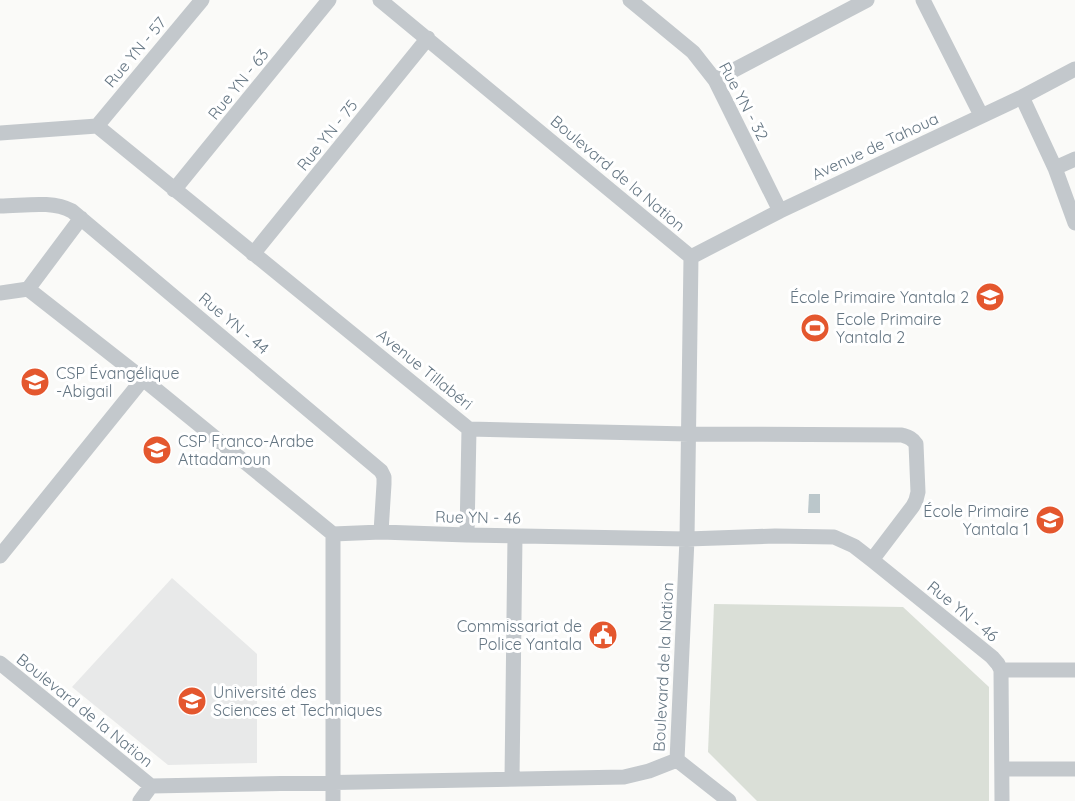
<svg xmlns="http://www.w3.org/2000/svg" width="1075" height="801" viewBox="0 0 1075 801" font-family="Quicksand,sans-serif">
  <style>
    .built { fill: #e8e9e9 }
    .green { fill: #dadfd7 }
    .water { fill: #bbc7cb }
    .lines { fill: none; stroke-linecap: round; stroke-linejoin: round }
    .street { stroke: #c3c8cc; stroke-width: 15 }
    .labels { text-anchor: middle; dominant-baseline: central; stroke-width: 6; stroke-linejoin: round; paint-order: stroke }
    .street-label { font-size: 16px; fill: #657683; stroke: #fff }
    .poi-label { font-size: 16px; fill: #657683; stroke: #fff; text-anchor: start }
  </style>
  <rect width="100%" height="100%" fill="#fafaf8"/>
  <!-- built -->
  <path class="built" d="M 172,578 L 257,654 L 257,763 L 168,765 L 72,687 Z"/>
  <!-- green -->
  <path class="green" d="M 714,604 L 903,607 L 989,687 L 989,801 L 757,801 L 708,752 Z"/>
  <!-- water -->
  <path class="water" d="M 809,494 L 820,494 L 820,513 L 808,513 Z"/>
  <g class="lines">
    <!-- street -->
    <path class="street" d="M 380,0 L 691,257
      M 630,0 L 693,52 L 715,80 L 780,211
      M 923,0 L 981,115
      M 715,80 L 867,0
      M 1022,97 L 1055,168 L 1075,223
      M 97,126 L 202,0
      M 0,133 L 97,126 L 469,429 L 689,434 L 902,435 C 908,437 912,438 916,444 L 918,492 L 916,500 L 913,506 L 872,560
      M 1055,168 L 1075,159
      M 174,190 L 329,0
      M 0,206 C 23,206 51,200 72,211 L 381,471 L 384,477 L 384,484 L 381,532
      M 253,254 L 428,38
      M 691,257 L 780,211 L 1022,97 L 1075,69
      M 28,289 L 81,218
      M 0,293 L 28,289 L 143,379 L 333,534 L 381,532 L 467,535 L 687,539 L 775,536 L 834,537 L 854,546 L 872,560 L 992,657 L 998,664 L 1001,670 L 1002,801
      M 467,535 L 469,429
      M 0,556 L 143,379
      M 0,663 L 151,786 L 624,777 L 649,771 L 677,760
      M 1001,670 L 1075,670
      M 677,760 L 687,539 L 691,257
      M 677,760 L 729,801
      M 1002,769 L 1075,769
      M 512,779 L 515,536
      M 140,801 L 151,786
      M 333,801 L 333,534"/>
  </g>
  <!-- icons -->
  <defs>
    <g id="school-disc" transform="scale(1.5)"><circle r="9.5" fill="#e4572e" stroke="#fff"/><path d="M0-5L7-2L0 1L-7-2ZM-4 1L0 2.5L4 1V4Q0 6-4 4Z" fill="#fff"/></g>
    <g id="stadium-disc" transform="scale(1.5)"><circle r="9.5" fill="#e4572e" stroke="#fff"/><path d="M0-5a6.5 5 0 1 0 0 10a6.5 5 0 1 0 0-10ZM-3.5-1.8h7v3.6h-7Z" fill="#fff"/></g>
    <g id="civic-disc" transform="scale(1.5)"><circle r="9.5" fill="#e4572e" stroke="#fff"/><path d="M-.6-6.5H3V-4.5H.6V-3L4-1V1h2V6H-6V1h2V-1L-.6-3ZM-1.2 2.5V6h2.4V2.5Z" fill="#fff"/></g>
    <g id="university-disc" transform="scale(1.5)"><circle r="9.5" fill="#e4572e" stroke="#fff"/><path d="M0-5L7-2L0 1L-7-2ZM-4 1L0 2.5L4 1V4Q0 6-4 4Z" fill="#fff"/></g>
  </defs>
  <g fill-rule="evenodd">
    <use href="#school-disc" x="990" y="297"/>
    <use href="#stadium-disc" x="815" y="328"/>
    <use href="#school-disc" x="35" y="382"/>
    <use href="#school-disc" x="157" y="450"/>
    <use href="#school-disc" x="1050" y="520"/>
    <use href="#civic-disc" x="603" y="635"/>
    <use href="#university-disc" x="192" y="701"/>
  </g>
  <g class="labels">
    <!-- street labels -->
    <g class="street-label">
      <text transform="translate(135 52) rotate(-50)">Rue YN - 57</text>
      <text transform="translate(238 84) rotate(-51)">Rue YN - 63</text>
      <text transform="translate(744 101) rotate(62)">Rue YN - 32</text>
      <text transform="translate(327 135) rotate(-51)">Rue YN - 75</text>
      <text transform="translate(875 146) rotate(-25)">Avenue de Tahoua</text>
      <text transform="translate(618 173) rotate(40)">Boulevard de la Nation</text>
      <text transform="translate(234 323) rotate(40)">Rue YN - 44</text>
      <text transform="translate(425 369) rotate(39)">Avenue Tillabéri</text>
      <text transform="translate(478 517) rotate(1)">Rue YN - 46</text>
      <text transform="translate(963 611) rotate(39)">Rue YN - 46</text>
      <text transform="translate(663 667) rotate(-87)">Boulevard de la Nation</text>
      <text transform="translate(85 710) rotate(39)">Boulevard de la Nation</text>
    </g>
    <!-- poi labels -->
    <g class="poi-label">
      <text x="969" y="297" text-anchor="end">École Primaire Yantala 2</text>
      <text x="836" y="319">Ecole Primaire<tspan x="836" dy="18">Yantala 2</tspan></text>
      <text x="56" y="373">CSP Évangélique<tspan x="56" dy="18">-Abigail</tspan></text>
      <text x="178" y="441">CSP Franco-Arabe<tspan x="178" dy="18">Attadamoun</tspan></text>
      <text x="1029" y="511" text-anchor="end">École Primaire<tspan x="1029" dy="18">Yantala 1</tspan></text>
      <text x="582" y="626" text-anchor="end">Commissariat de<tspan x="582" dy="18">Police Yantala</tspan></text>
      <text x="213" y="692">Université des<tspan x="213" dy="18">Sciences et Techniques</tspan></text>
    </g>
  </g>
</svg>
